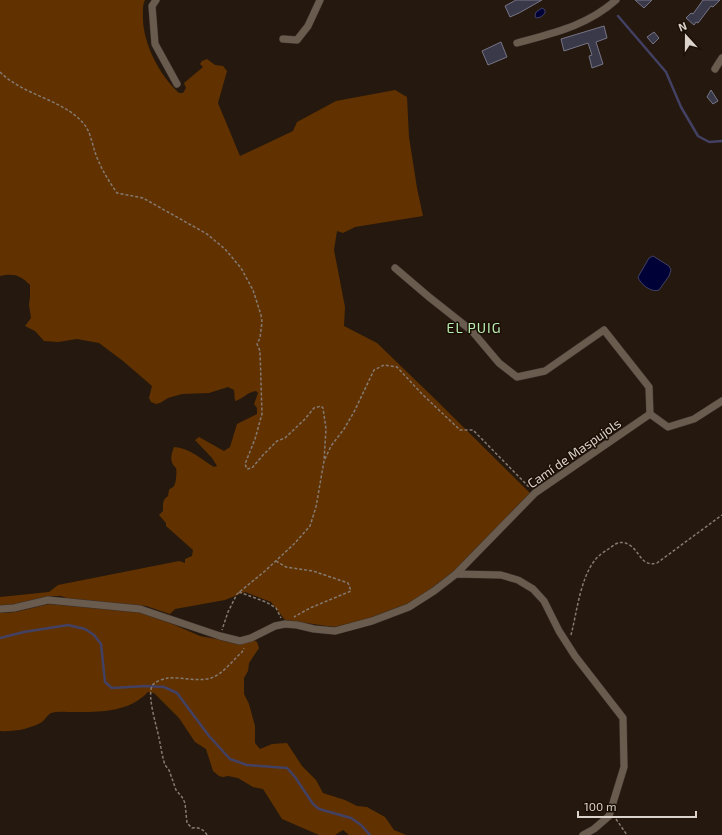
<svg xmlns="http://www.w3.org/2000/svg" width="722" height="835" viewBox="0 0 722 835" font-family="'Exo 2',sans-serif">
  <style>
    .green { fill: #613200 }
    .water { fill: #000237; stroke: #424164 }
    .lines { fill: none; stroke-linecap: round; stroke-linejoin: round }
    .stream { stroke: #424164; stroke-width: 2.5 }
    .building { fill: #3a3949; stroke: #767587 }
    .street-casing { stroke: #3b322d; stroke-width: 8 }
    .path { stroke: #857a72; stroke-width: 1.5; stroke-dasharray: 3 2; stroke-linecap: butt }
    .street { stroke: #6a5b4f; stroke-width: 7 }
    .labels { text-anchor: middle; dominant-baseline: central; stroke-width: 3; stroke-linejoin: round; paint-order: stroke }
    .street-label { font-size: 13px; fill: #dcd3cc; stroke: #1c0f06 }
    .neighbourhood-label { font-size: 14px; letter-spacing: 1px; fill: #b7eeb0; stroke: #1c0f06 }
  </style>
  <rect width="100%" height="100%" fill="#25180e"/>
  <!-- green -->
  <path class="green" d="M 0,0 L 145,0 C 143,4 143,7 143,12 C 141,40 158,74 179,93 L 183,93 L 186,88 L 184,83 L 203,67 L 200,64 L 202,61 L 207,59 L 215,65 L 223,66 L 227,71 L 218,103 L 240,156 L 293,131 L 297,122 L 336,101 L 395,90 L 407,97 L 409,137 L 417,188 L 423,216 L 355,227 L 343,233 L 337,231 L 334,250 L 345,307 L 344,326 L 377,343 L 434,398 L 531,494 L 460,567 L 428,593 L 407,604 L 370,618 L 334,627 L 285,620 L 271,602 L 245,592 L 225,600 L 175,609 L 170,614 L 146,606 L 77,602 L 61,596 L 54,596 L 31,602 L 0,607 L 0,597 L 49,592 L 58,585 L 179,561 L 185,563 L 185,559 L 192,556 L 193,550 L 166,526 L 166,523 L 159,515 L 163,511 C 163,505 162,500 168,496 L 169,490 C 170,488 173,488 174,486 C 176,484 177,472 176,468 C 169,462 171,455 174,447 C 190,448 201,459 214,467 L 217,466 L 212,458 L 195,440 L 199,437 L 224,451 L 230,447 L 237,424 L 257,414 L 257,408 L 254,404 L 258,393 L 256,391 C 247,392 243,399 235,401 L 234,390 L 228,387 L 209,393 L 182,394 L 168,398 L 160,403 L 156,404 L 151,402 L 149,398 L 152,386 L 123,361 L 99,343 L 77,339 L 58,342 L 44,341 L 35,331 L 25,326 L 31,318 L 29,305 L 30,296 L 30,285 C 20,275 14,273 0,276 Z
    M 49,604 L 139,612 L 161,619 L 200,636 L 239,643 L 254,640 L 257,642 L 259,648 L 249,663 L 248,671 L 244,678 L 244,694 L 249,704 L 255,726 L 255,743 L 260,749 L 272,744 L 287,743 L 302,766 L 316,780 L 323,793 L 345,800 L 357,806 L 367,807 L 385,817 L 394,830 L 406,835 L 349,835 L 343,830 L 335,835 L 319,835 L 282,819 L 263,789 L 253,787 L 238,778 L 228,776 L 223,777 L 219,776 L 213,771 L 206,749 L 195,742 L 179,718 L 154,693 L 148,692 C 128,713 99,712 72,712 C 66,712 57,711 51,713 C 47,715 45,720 42,722 C 30,729 13,732 0,731 L 0,613 L 15,612 Z"/>
  <!-- water -->
  <path class="water" d="M 542,8 L 545,10 L 545,13 L 541,17 L 536,18 L 535,16 L 536,12 Z
    M 653,256 L 669,266 L 671,270 L 669,276 L 659,290 C 651,293 640,284 638,277 L 649,258 Z"/>
  <g class="lines">
    <!-- stream -->
    <path class="stream" d="M 618,16 L 666,72 L 681,107 L 698,136 L 709,142 L 722,141
      M 0,638 L 24,632 L 68,625 L 85,629 L 94,635 L 101,644 L 105,682 L 112,688 L 146,686 L 164,687 L 177,693 L 209,736 L 230,759 L 247,765 L 287,768 L 295,777 L 313,804 L 319,809 L 351,818 L 361,825 L 370,835"/>
  </g>
  <!-- building -->
  <path class="building" d="M 516,0 L 542,0 L 519,13 L 510,17 L 505,6 Z
    M 635,0 L 652,0 L 644,8 Z
    M 703,0 L 720,0 L 713,7 L 711,6 L 698,23 L 696,22 L 694,25 L 686,18 L 691,13 L 693,14 Z
    M 604,26 L 607,38 L 596,42 L 603,64 L 592,68 L 589,56 L 592,55 L 588,43 L 564,51 L 561,39 Z
    M 654,32 L 659,38 L 653,44 L 647,37 Z
    M 501,42 L 507,57 L 488,65 L 482,51 Z
    M 711,90 L 718,101 L 713,104 L 707,97 Z"/>
  <g class="lines">
    <!-- street casing -->
    <g class="street-casing">
      <path id="street" d="M 156,0 L 152,6 L 155,44 L 177,84
        M 283,39 L 297,40 L 308,26 L 320,0
        M 517,43 C 553,33 587,26 616,0
        M 715,69 L 722,58
        M 395,268 L 429,297 L 472,331 L 499,363 L 517,377 L 545,371 L 604,330 L 649,387 L 650,414
        M 456,574 L 501,575 L 518,580 L 533,589 L 544,601 L 559,631 L 575,656 L 623,718 L 624,767 L 609,816 L 594,829 L 583,835
        M 0,609 L 14,608 L 48,600 L 140,609 L 220,636 L 240,641 L 251,638 L 275,626 L 285,624 L 297,625 L 314,629 L 335,631 L 372,621 L 409,607 L 434,591 L 456,574 L 535,493 L 650,414 L 668,427 L 694,419 L 722,401"/>
    </g>
    <!-- path -->
    <path class="path" d="M 0,72 C 24,96 63,99 84,124 C 90,131 92,143 95,152 C 100,167 108,180 117,193 L 143,198 L 207,234 L 225,249 L 241,268 L 253,290 L 261,315 L 262,322 L 260,338 L 257,344 L 260,351 L 262,414 L 255,439 L 245,464 L 247,469 L 252,468 L 263,455 L 277,441 L 285,438 L 305,419 L 314,408 L 321,406 L 323,408 L 326,429 L 324,461 L 316,507 L 310,526 L 294,544 L 265,571 L 237,594 L 228,612 L 222,630
      M 325,459 L 331,446 L 344,429 L 354,412 L 374,370 L 384,365 L 397,367 L 422,394 L 460,430 L 473,430 L 529,487
      M 276,561 L 286,567 L 313,571 L 348,583 L 351,591 L 310,608 L 294,617
      M 239,592 L 266,602 L 276,608 L 281,618
      M 571,635 C 577,612 580,579 595,560 C 599,555 605,551 610,548 C 617,542 623,540 631,546 C 641,554 642,567 657,563 L 722,515
      M 616,819 L 627,835
      M 207,835 C 204,829 198,827 192,828 L 187,823 L 185,803 L 182,797 L 176,790 L 169,770 L 165,765 C 162,756 161,747 159,738 C 157,727 147,697 152,686 C 155,681 163,679 168,678 C 182,677 198,682 211,678 C 223,674 233,660 242,652 L 244,648"/>
    <!-- street -->
    <use href="#street" class="street"/>
  </g>
  <g class="labels">
    <!-- street labels -->
    <g class="street-label">
      <text transform="translate(574 453) rotate(-35)">Camí de Maspujols</text>
    </g>
    <!-- neighbourhood labels -->
    <g class="neighbourhood-label">
      <text x="474" y="327">EL PUIG</text>
    </g>
  </g>
  <!-- north arrow -->
  <g transform="translate(686 36) rotate(339)" stroke="#1c0f06" stroke-width="3" paint-order="stroke">
  <path d="M0-3L7 15L0 10L-7 15Z" fill="#dcd3cc"/>
  <text y="-6" font-size="11" font-weight="bold" text-anchor="middle" fill="#dcd3cc">N</text>
  </g>
  <!-- scale -->
  <path d="M578 811v6h118v-6" fill="none" stroke="#dcd3cc" stroke-width="2"/>
  <text x="584" y="811" font-size="12" fill="#dcd3cc" stroke="#1c0f06" stroke-width="3" paint-order="stroke">100 m</text>
</svg>
